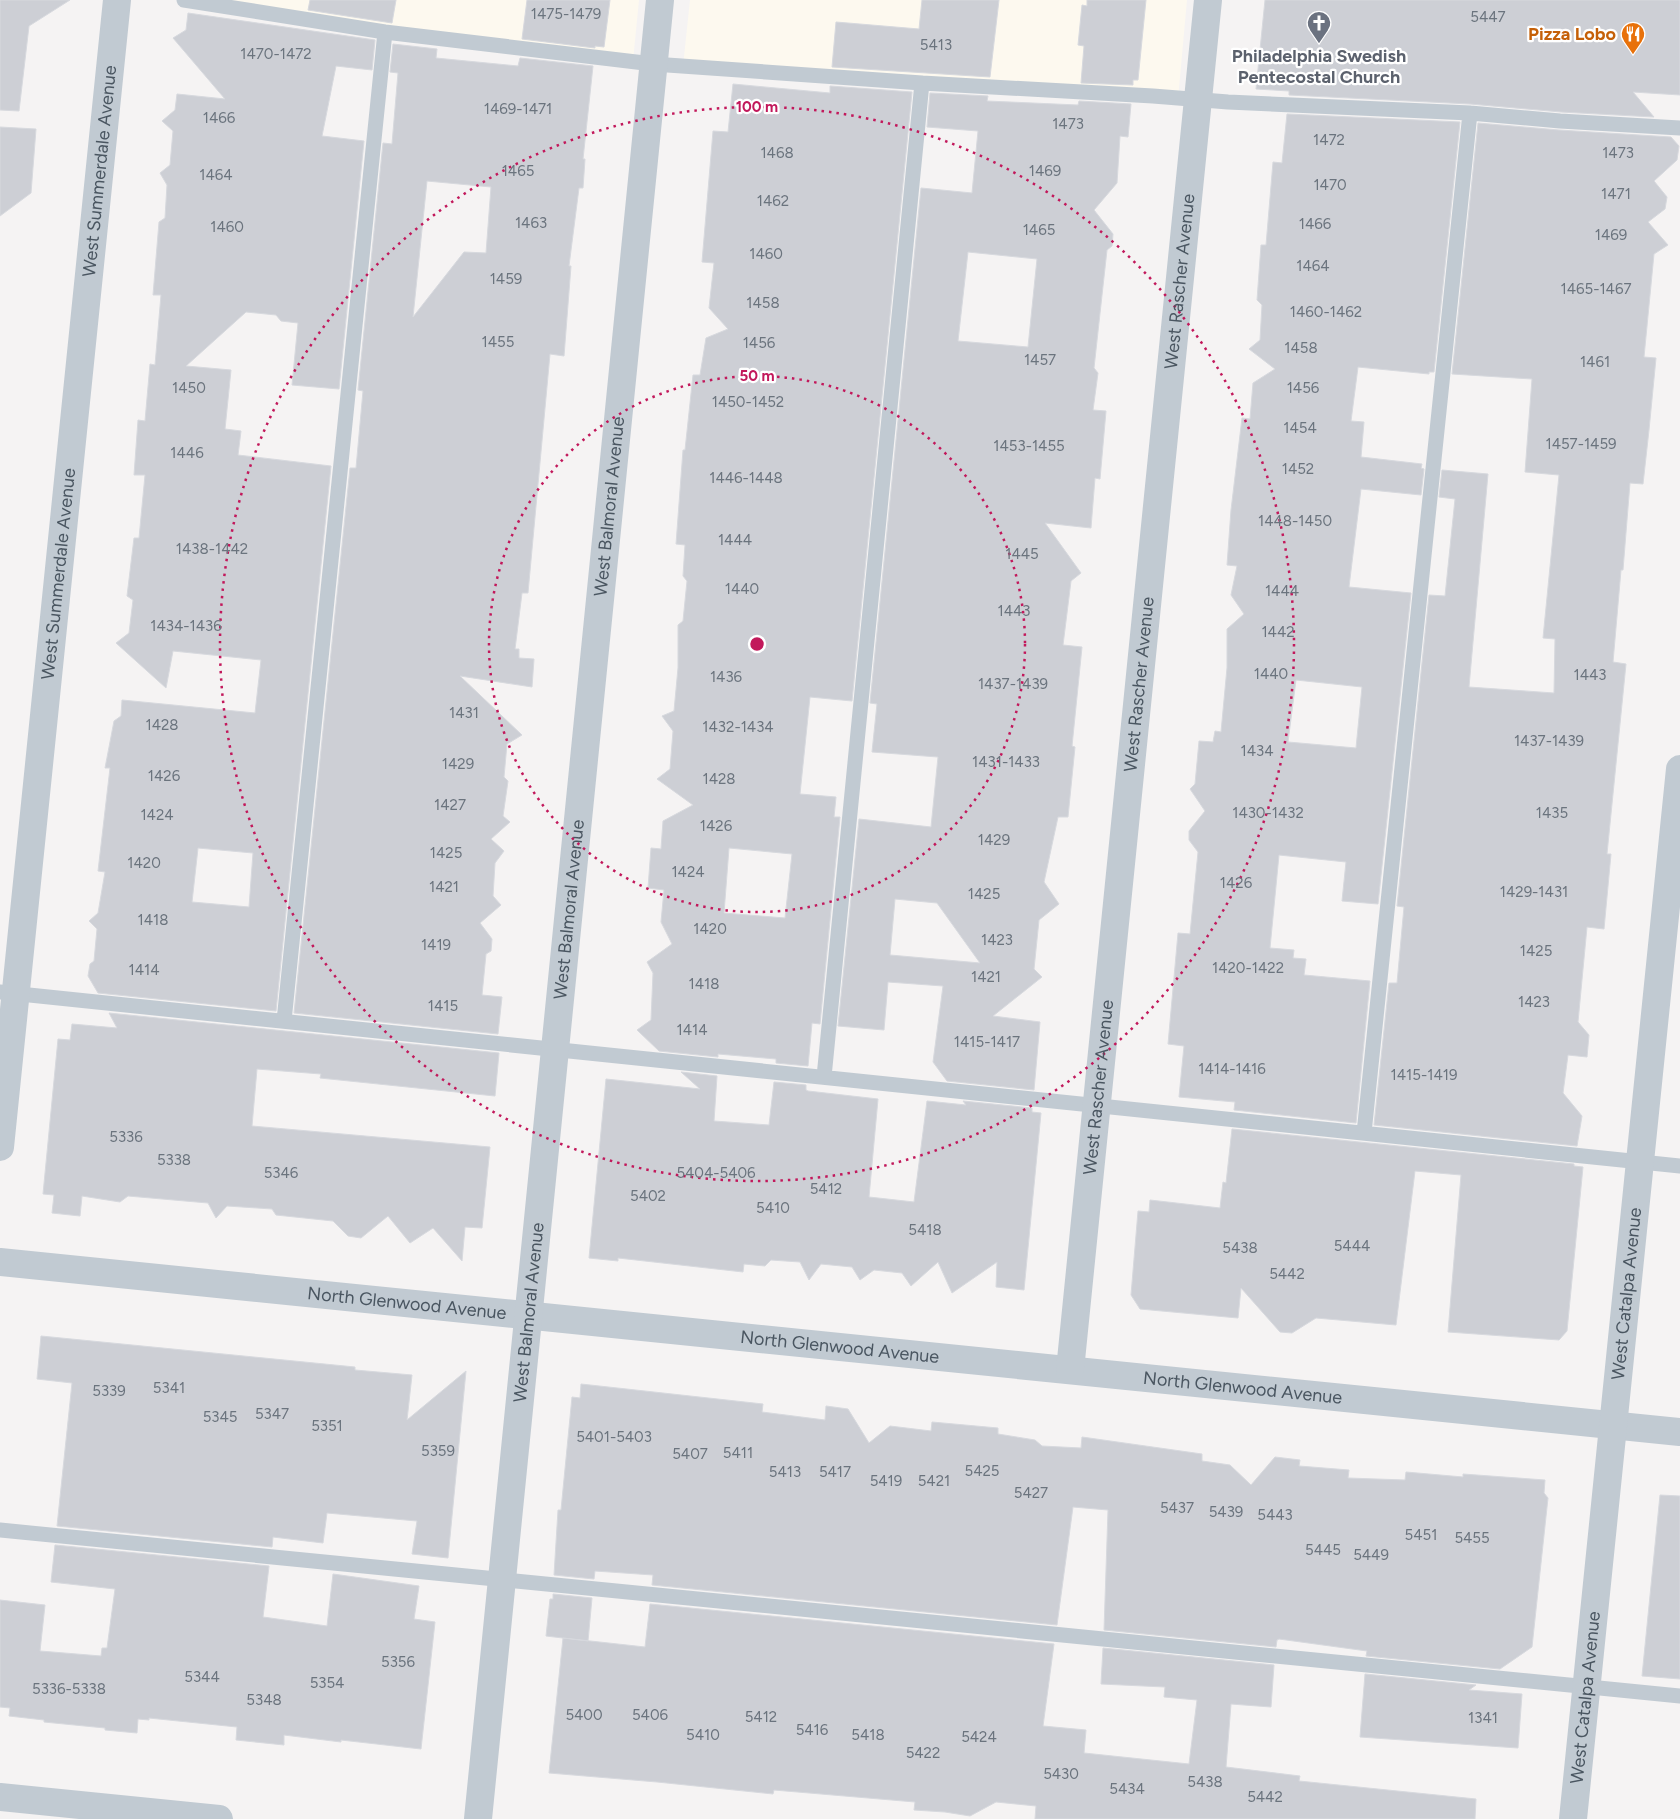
<svg xmlns="http://www.w3.org/2000/svg" width="1680" height="1819" viewBox="0 0 1680 1819" font-family="Figtree,sans-serif">
  <style>
    .commercial { fill: #fdf9ef }
    .building { fill: #cdcfd5; stroke: #d7d9de; fill-rule: evenodd }
    .lines { fill: none; stroke-linecap: round; stroke-linejoin: round }
    .service { stroke: #c1cad2; stroke-width: 15 }
    .minor { stroke: #c1cad2; stroke-width: 28 }
    .ring { fill: none; stroke: #c2185b; stroke-width: 2.5; stroke-dasharray: 2.5 5 }
    .labels { text-anchor: middle; dominant-baseline: central; stroke-width: 4.5; stroke-linejoin: round; paint-order: stroke }
    .number-label { font-size: 15px; fill: #6b747e }
    .food-label { font-size: 18px; font-weight: bold; fill: #c56008; stroke: #fff; text-anchor: end }
    .worship-label { font-size: 18px; font-weight: bold; fill: #5b616d; stroke: #fff }
    .street-label { font-size: 18px; fill: #4a5661; stroke: #fff }
    .centre { fill: #c2185b; stroke: #fff; stroke-width: 2.5 }
    .ring-label { font-size: 15px; text-anchor: middle; font-weight: bold; fill: #c2185b; stroke: #fff; stroke-width: 4.5; stroke-linejoin: round; paint-order: stroke }
  </style>
  <rect width="100%" height="100%" fill="#f5f3f3"/>
  <!-- commercial -->
  <path class="commercial" d="M 184,0 L 639,0 L 633,61 Z
    M 690,0 L 1187,0 L 1178,99 L 683,66 Z"/>
  <!-- building -->
  <path class="building" d="M 0,0 L 70,0 L 29,26 L 19,111 L 0,110 Z
    M 310,0 L 396,0 L 392,23 L 308,10 Z
    M 527,0 L 610,0 L 604,47 L 595,46 L 595,48 L 522,39 Z
    M 922,0 L 999,0 L 990,77 L 832,67 L 836,22 L 919,29 Z
    M 1087,0 L 1146,0 L 1138,80 L 1133,80 L 1133,85 L 1081,83 L 1084,46 L 1078,45 L 1082,5 L 1087,6 Z
    M 1265,0 L 1680,0 L 1680,95 L 1633,92 L 1654,117 L 1561,112 L 1470,104 L 1289,95 L 1289,91 L 1256,89 Z
    M 188,13 L 375,40 L 372,70 L 336,66 L 322,136 L 364,141 L 339,389 L 292,385 L 298,323 L 281,321 L 276,315 L 246,312 L 186,366 L 231,370 L 225,429 L 241,431 L 238,455 L 331,466 L 276,1011 L 98,993 L 88,976 L 90,964 L 94,961 L 97,929 L 89,921 L 98,913 L 105,872 L 98,871 L 110,768 L 105,768 L 114,721 L 121,716 L 122,700 L 255,713 L 261,660 L 173,651 L 166,688 L 116,643 L 129,633 L 133,600 L 127,596 L 134,538 L 139,538 L 145,475 L 134,475 L 138,420 L 145,421 L 150,364 L 155,365 L 161,295 L 153,295 L 159,222 L 165,218 L 167,185 L 160,173 L 170,165 L 173,131 L 162,121 L 175,110 L 177,94 L 225,99 L 173,38 L 186,30 ZM 198,848 L 253,853 L 249,907 L 192,902 Z
    M 393,44 L 437,49 L 436,58 L 518,66 L 520,58 L 593,66 L 583,159 L 585,159 L 583,188 L 579,188 L 569,266 L 571,266 L 564,356 L 550,354 L 528,593 L 522,593 L 515,649 L 519,649 L 519,658 L 534,659 L 532,687 L 460,676 L 522,735 L 507,744 L 504,777 L 508,781 L 503,816 L 510,822 L 491,839 L 504,851 L 495,863 L 493,896 L 501,905 L 480,923 L 492,939 L 491,951 L 486,954 L 482,995 L 502,997 L 498,1034 L 294,1013 L 350,468 L 356,468 L 363,391 L 358,390 L 383,143 L 392,144 L 398,73 L 390,72 ZM 427,181 L 491,187 L 486,253 L 464,252 L 413,317 Z
    M 733,84 L 830,93 L 830,86 L 912,92 L 852,701 L 810,697 L 800,794 L 836,797 L 834,817 L 840,817 L 820,1024 L 812,1023 L 808,1066 L 776,1063 L 776,1059 L 718,1054 L 718,1057 L 659,1051 L 637,1030 L 651,1020 L 653,973 L 647,962 L 672,944 L 661,922 L 664,890 L 648,888 L 651,848 L 661,849 L 663,821 L 693,805 L 657,779 L 670,769 L 673,731 L 662,716 L 674,711 L 678,668 L 678,625 L 683,621 L 687,581 L 683,576 L 685,545 L 676,544 L 683,450 L 685,450 L 693,375 L 700,375 L 706,338 L 728,329 L 709,308 L 714,263 L 702,262 L 713,131 L 728,132 ZM 729,848 L 792,854 L 785,918 L 724,913 Z
    M 930,93 L 988,96 L 987,101 L 1078,105 L 1079,101 L 1131,104 L 1128,137 L 1120,136 L 1117,183 L 1094,210 L 1113,234 L 1112,246 L 1107,250 L 1094,368 L 1098,373 L 1093,410 L 1106,411 L 1100,479 L 1095,478 L 1091,528 L 1045,523 L 1081,573 L 1071,581 L 1063,645 L 1082,647 L 1072,746 L 1075,747 L 1068,817 L 1058,817 L 1044,882 L 1059,904 L 1039,920 L 1034,969 L 1042,977 L 993,1016 L 1040,1022 L 1034,1090 L 947,1081 L 933,1062 L 943,986 L 888,982 L 884,1030 L 838,1026 L 859,819 L 931,827 L 938,757 L 872,752 L 877,704 L 870,703 L 921,188 L 972,193 L 978,131 L 927,127 ZM 968,252 L 1037,259 L 1028,347 L 958,341 ZM 895,899 L 937,903 L 980,963 L 890,955 Z
    M 1287,114 L 1460,122 L 1434,372 L 1429,372 L 1429,374 L 1358,367 L 1351,421 L 1364,422 L 1361,457 L 1422,464 L 1421,468 L 1424,469 L 1421,495 L 1361,489 L 1349,587 L 1411,593 L 1378,904 L 1342,901 L 1346,862 L 1279,855 L 1270,948 L 1294,950 L 1293,958 L 1306,959 L 1304,975 L 1370,981 L 1356,1123 L 1234,1110 L 1235,1102 L 1179,1097 L 1184,1046 L 1168,1044 L 1178,933 L 1190,934 L 1198,852 L 1189,840 L 1189,831 L 1205,811 L 1190,789 L 1195,784 L 1199,741 L 1213,742 L 1215,731 L 1221,732 L 1227,668 L 1227,629 L 1244,614 L 1231,595 L 1237,566 L 1227,565 L 1231,510 L 1242,418 L 1250,419 L 1253,383 L 1275,369 L 1249,349 L 1260,340 L 1262,305 L 1257,300 L 1261,245 L 1266,245 L 1273,162 L 1282,163 ZM 1296,680 L 1362,687 L 1356,748 L 1288,742 Z
    M 1478,123 L 1559,130 L 1671,137 L 1679,146 L 1677,160 L 1654,181 L 1667,197 L 1665,209 L 1648,222 L 1668,245 L 1654,254 L 1644,357 L 1656,358 L 1649,430 L 1643,484 L 1630,483 L 1623,570 L 1621,570 L 1613,662 L 1626,664 L 1607,854 L 1611,854 L 1604,929 L 1587,927 L 1578,1022 L 1589,1035 L 1587,1057 L 1568,1055 L 1563,1093 L 1582,1116 L 1577,1146 L 1374,1125 L 1389,983 L 1397,983 L 1404,907 L 1397,906 L 1429,595 L 1445,596 L 1455,499 L 1439,497 L 1442,470 L 1488,474 L 1469,687 L 1554,693 L 1555,639 L 1543,638 L 1559,475 L 1525,472 L 1532,379 L 1452,374 Z
    M 0,127 L 36,129 L 31,193 L 0,216 Z
    M 109,1013 L 499,1053 L 495,1096 L 320,1078 L 321,1074 L 257,1069 L 252,1126 L 490,1147 L 482,1228 L 465,1227 L 462,1261 L 433,1228 L 410,1243 L 388,1216 L 361,1238 L 348,1236 L 333,1221 L 276,1215 L 272,1209 L 227,1206 L 216,1218 L 208,1203 L 128,1196 L 120,1202 L 82,1196 L 80,1216 L 52,1213 L 54,1195 L 43,1194 L 58,1039 L 70,1040 L 72,1024 L 117,1028 Z
    M 681,1072 L 717,1076 L 714,1121 L 769,1125 L 774,1082 L 806,1085 L 806,1090 L 808,1091 L 878,1099 L 869,1197 L 914,1202 L 927,1101 L 966,1105 L 963,1101 L 1032,1108 L 1032,1112 L 1041,1113 L 1024,1290 L 996,1287 L 997,1262 L 952,1293 L 938,1262 L 911,1286 L 902,1273 L 874,1270 L 860,1280 L 852,1267 L 821,1264 L 809,1280 L 800,1262 L 771,1260 L 765,1266 L 744,1264 L 743,1272 L 618,1258 L 618,1261 L 589,1258 L 606,1079 L 700,1089 Z
    M 1232,1129 L 1574,1164 L 1574,1166 L 1583,1167 L 1567,1331 L 1559,1340 L 1448,1332 L 1461,1175 L 1415,1171 L 1396,1325 L 1316,1318 L 1292,1333 L 1280,1332 L 1241,1288 L 1238,1318 L 1140,1309 L 1131,1295 L 1138,1211 L 1149,1212 L 1150,1200 L 1220,1208 L 1223,1182 L 1226,1183 Z
    M 41,1336 L 355,1367 L 355,1370 L 412,1375 L 407,1420 L 466,1371 L 448,1558 L 412,1554 L 417,1521 L 327,1513 L 323,1543 L 273,1537 L 272,1547 L 57,1526 L 72,1383 L 37,1379 Z
    M 581,1384 L 763,1404 L 762,1412 L 825,1420 L 826,1406 L 848,1409 L 869,1443 L 890,1426 L 931,1431 L 932,1422 L 998,1428 L 998,1434 L 1035,1440 L 1042,1446 L 1081,1448 L 1082,1437 L 1202,1454 L 1202,1461 L 1230,1465 L 1251,1485 L 1275,1457 L 1300,1460 L 1299,1466 L 1349,1470 L 1348,1478 L 1405,1480 L 1406,1472 L 1463,1477 L 1463,1474 L 1545,1480 L 1544,1493 L 1548,1498 L 1532,1647 L 1500,1669 L 1366,1656 L 1367,1651 L 1279,1639 L 1277,1640 L 1276,1647 L 1104,1630 L 1108,1510 L 1073,1507 L 1057,1625 L 652,1585 L 653,1575 L 595,1571 L 594,1579 L 554,1575 L 558,1510 L 561,1510 L 572,1397 L 580,1398 Z
    M 1660,1495 L 1680,1496 L 1680,1679 L 1642,1676 Z
    M 55,1545 L 269,1566 L 263,1617 L 327,1626 L 333,1574 L 419,1586 L 414,1619 L 435,1622 L 421,1749 L 341,1740 L 341,1742 L 284,1735 L 284,1745 L 236,1740 L 237,1727 L 149,1718 L 149,1720 L 138,1719 L 137,1733 L 105,1730 L 105,1728 L 44,1722 L 44,1720 L 9,1716 L 10,1708 L 0,1707 L 0,1600 L 45,1605 L 40,1651 L 101,1656 L 102,1648 L 107,1648 L 115,1589 L 51,1582 Z
    M 553,1594 L 592,1598 L 588,1641 L 546,1636 L 550,1599 L 553,1599 Z
    M 650,1604 L 1054,1644 L 1043,1726 L 1086,1730 L 1084,1753 L 1189,1764 L 1197,1700 L 1164,1697 L 1165,1687 L 1101,1684 L 1103,1648 L 1274,1665 L 1271,1707 L 1231,1704 L 1226,1767 L 1300,1776 L 1299,1781 L 1476,1799 L 1475,1819 L 1035,1819 L 1036,1806 L 996,1802 L 970,1816 L 945,1812 L 914,1810 L 915,1802 L 774,1790 L 773,1794 L 657,1782 L 549,1773 L 563,1638 L 645,1647 Z
    M 1365,1674 L 1476,1685 L 1469,1690 L 1522,1694 L 1518,1748 L 1360,1737 Z"/>
  <g class="lines">
    <!-- service -->
    <path class="service" d="M 184,0 L 385,32 L 653,64 L 922,83 L 1153,96 L 1228,102 L 1470,113 L 1560,121 L 1680,128
      M 0,992 L 1680,1166
      M 284,1021 L 385,32
      M 824,1077 L 922,83
      M 1364,1133 L 1470,113
      M 0,1530 L 1680,1696"/>
    <!-- minor -->
    <g class="minor">
      <path id="s1" d="M 0,1147 L 117,0"/>
      <path id="s2" d="M 0,1262 L 1680,1432"/>
      <path id="s3" d="M 1070,1370 L 1208,0"/>
      <path d="M 0,1797 L 219,1819"/>
      <path id="s4" d="M 478,1819 L 660,0"/>
      <path id="s5" d="M 1573,1819 L 1680,769"/>
    </g>
  </g>
  <!-- distance rings -->
  <g class="ring">
    <circle cx="757" cy="644" r="268"/>
    <circle cx="757" cy="644" r="537"/>
  </g>
  <!-- icons -->
  <defs>
    <g id="church-pin" transform="scale(1.25)"><path d="M0 17L-7.5 6A9.5 9.5 0 1 1 7.5 6Z" fill="#6b7280" stroke="#fff"/><path d="M-1.2-6h2.4v3.5h3.3v2.4h-3.3V6h-2.4V-.1h-3.3v-2.4h3.3Z" fill="#fff"/></g>
    <g id="restaurant-pin" transform="scale(1.25)"><path d="M0 17L-7.5 6A9.5 9.5 0 1 1 7.5 6Z" fill="#e8710a" stroke="#fff"/><path d="M-5-6h1v4h1v-4h1v4h1v-4h1v5L-1.5 .5V6h-2V.5L-5-1ZM5-6V6H3V1.5H1.5Q1.5-4 5-6Z" fill="#fff"/></g>
  </defs>
  <g fill-rule="evenodd">
    <use href="#church-pin" x="1319" y="23"/>
    <use href="#restaurant-pin" x="1633" y="34"/>
  </g>
  <g class="labels">
    <!-- number labels -->
    <g class="number-label">
      <text x="566" y="14">1475-1479</text>
      <text x="1488" y="17">5447</text>
      <text x="936" y="45">5413</text>
      <text x="276" y="54">1470-1472</text>
      <text x="518" y="109">1469-1471</text>
      <text x="219" y="118">1466</text>
      <text x="1068" y="124">1473</text>
      <text x="1329" y="140">1472</text>
      <text x="777" y="153">1468</text>
      <text x="1618" y="153">1473</text>
      <text x="518" y="171">1465</text>
      <text x="1045" y="171">1469</text>
      <text x="216" y="175">1464</text>
      <text x="1330" y="185">1470</text>
      <text x="1616" y="194">1471</text>
      <text x="773" y="201">1462</text>
      <text x="531" y="223">1463</text>
      <text x="1315" y="224">1466</text>
      <text x="227" y="227">1460</text>
      <text x="1039" y="230">1465</text>
      <text x="1611" y="235">1469</text>
      <text x="766" y="254">1460</text>
      <text x="1313" y="266">1464</text>
      <text x="506" y="279">1459</text>
      <text x="1596" y="289">1465-1467</text>
      <text x="763" y="303">1458</text>
      <text x="1326" y="312">1460-1462</text>
      <text x="498" y="342">1455</text>
      <text x="759" y="343">1456</text>
      <text x="1301" y="348">1458</text>
      <text x="1040" y="360">1457</text>
      <text x="1595" y="362">1461</text>
      <text x="189" y="388">1450</text>
      <text x="1303" y="388">1456</text>
      <text x="748" y="402">1450-1452</text>
      <text x="1300" y="428">1454</text>
      <text x="1581" y="444">1457-1459</text>
      <text x="1029" y="446">1453-1455</text>
      <text x="187" y="453">1446</text>
      <text x="1298" y="469">1452</text>
      <text x="746" y="478">1446-1448</text>
      <text x="1295" y="521">1448-1450</text>
      <text x="735" y="540">1444</text>
      <text x="212" y="549">1438-1442</text>
      <text x="1022" y="554">1445</text>
      <text x="742" y="589">1440</text>
      <text x="1282" y="591">1444</text>
      <text x="1014" y="611">1443</text>
      <text x="186" y="626">1434-1436</text>
      <text x="1278" y="632">1442</text>
      <text x="1271" y="674">1440</text>
      <text x="1590" y="675">1443</text>
      <text x="726" y="677">1436</text>
      <text x="1013" y="684">1437-1439</text>
      <text x="464" y="713">1431</text>
      <text x="162" y="725">1428</text>
      <text x="738" y="727">1432-1434</text>
      <text x="1549" y="741">1437-1439</text>
      <text x="1257" y="751">1434</text>
      <text x="1006" y="762">1431-1433</text>
      <text x="458" y="764">1429</text>
      <text x="164" y="776">1426</text>
      <text x="719" y="779">1428</text>
      <text x="450" y="805">1427</text>
      <text x="1268" y="813">1430-1432</text>
      <text x="1552" y="813">1435</text>
      <text x="157" y="815">1424</text>
      <text x="716" y="826">1426</text>
      <text x="994" y="840">1429</text>
      <text x="446" y="853">1425</text>
      <text x="144" y="863">1420</text>
      <text x="688" y="872">1424</text>
      <text x="1236" y="883">1426</text>
      <text x="444" y="887">1421</text>
      <text x="1534" y="892">1429-1431</text>
      <text x="984" y="894">1425</text>
      <text x="153" y="920">1418</text>
      <text x="710" y="929">1420</text>
      <text x="997" y="940">1423</text>
      <text x="436" y="945">1419</text>
      <text x="1536" y="951">1425</text>
      <text x="1248" y="968">1420-1422</text>
      <text x="144" y="970">1414</text>
      <text x="986" y="977">1421</text>
      <text x="704" y="984">1418</text>
      <text x="1534" y="1002">1423</text>
      <text x="443" y="1006">1415</text>
      <text x="692" y="1030">1414</text>
      <text x="987" y="1042">1415-1417</text>
      <text x="1232" y="1069">1414-1416</text>
      <text x="1424" y="1075">1415-1419</text>
      <text x="126" y="1137">5336</text>
      <text x="174" y="1160">5338</text>
      <text x="281" y="1173">5346</text>
      <text x="716" y="1173">5404-5406</text>
      <text x="826" y="1189">5412</text>
      <text x="648" y="1196">5402</text>
      <text x="773" y="1208">5410</text>
      <text x="925" y="1230">5418</text>
      <text x="1352" y="1246">5444</text>
      <text x="1240" y="1248">5438</text>
      <text x="1287" y="1274">5442</text>
      <text x="169" y="1388">5341</text>
      <text x="109" y="1391">5339</text>
      <text x="272" y="1414">5347</text>
      <text x="220" y="1417">5345</text>
      <text x="327" y="1426">5351</text>
      <text x="614" y="1437">5401-5403</text>
      <text x="438" y="1451">5359</text>
      <text x="738" y="1453">5411</text>
      <text x="690" y="1454">5407</text>
      <text x="982" y="1471">5425</text>
      <text x="785" y="1472">5413</text>
      <text x="835" y="1472">5417</text>
      <text x="886" y="1481">5419</text>
      <text x="934" y="1481">5421</text>
      <text x="1031" y="1493">5427</text>
      <text x="1177" y="1508">5437</text>
      <text x="1226" y="1512">5439</text>
      <text x="1275" y="1515">5443</text>
      <text x="1421" y="1535">5451</text>
      <text x="1472" y="1538">5455</text>
      <text x="1323" y="1550">5445</text>
      <text x="1371" y="1555">5449</text>
      <text x="398" y="1662">5356</text>
      <text x="202" y="1677">5344</text>
      <text x="327" y="1683">5354</text>
      <text x="69" y="1689">5336-5338</text>
      <text x="264" y="1700">5348</text>
      <text x="584" y="1715">5400</text>
      <text x="650" y="1715">5406</text>
      <text x="761" y="1717">5412</text>
      <text x="1483" y="1718">1341</text>
      <text x="812" y="1730">5416</text>
      <text x="703" y="1735">5410</text>
      <text x="868" y="1735">5418</text>
      <text x="979" y="1737">5424</text>
      <text x="923" y="1753">5422</text>
      <text x="1061" y="1774">5430</text>
      <text x="1205" y="1782">5438</text>
      <text x="1127" y="1789">5434</text>
      <text x="1265" y="1797">5442</text>
    </g>
    <!-- food labels -->
    <g class="food-label">
      <text x="1616" y="34">Pizza Lobo</text>
    </g>
    <!-- worship labels -->
    <g class="worship-label">
      <text x="1319" y="56">Philadelphia Swedish<tspan x="1319" dy="21">Pentecostal Church</tspan></text>
    </g>
    <!-- street labels -->
    <g class="street-label">
      <text stroke="none"><textPath href="#s1" startOffset="981">West Summerdale Avenue</textPath></text>
      <text stroke="none"><textPath href="#s3" startOffset="1094">West Rascher Avenue</textPath></text>
      <text stroke="none"><textPath href="#s4" startOffset="1319">West Balmoral Avenue</textPath></text>
      <text stroke="none"><textPath href="#s1" startOffset="576">West Summerdale Avenue</textPath></text>
      <text stroke="none"><textPath href="#s3" startOffset="689">West Rascher Avenue</textPath></text>
      <text stroke="none"><textPath href="#s4" startOffset="914">West Balmoral Avenue</textPath></text>
      <text stroke="none"><textPath href="#s3" startOffset="284">West Rascher Avenue</textPath></text>
      <text stroke="none"><textPath href="#s5" startOffset="528">West Catalpa Avenue</textPath></text>
      <text stroke="none"><textPath href="#s2" startOffset="409">North Glenwood Avenue</textPath></text>
      <text stroke="none"><textPath href="#s4" startOffset="509">West Balmoral Avenue</textPath></text>
      <text stroke="none"><textPath href="#s2" startOffset="844">North Glenwood Avenue</textPath></text>
      <text stroke="none"><textPath href="#s2" startOffset="1249">North Glenwood Avenue</textPath></text>
      <text stroke="none"><textPath href="#s5" startOffset="122">West Catalpa Avenue</textPath></text>
    </g>
  </g>
  <circle cx="757" cy="644" r="8" class="centre"/>
  <g class="ring-label">
    <text x="757" y="112">100 m</text>
    <text x="757" y="381">50 m</text>
  </g>
</svg>
